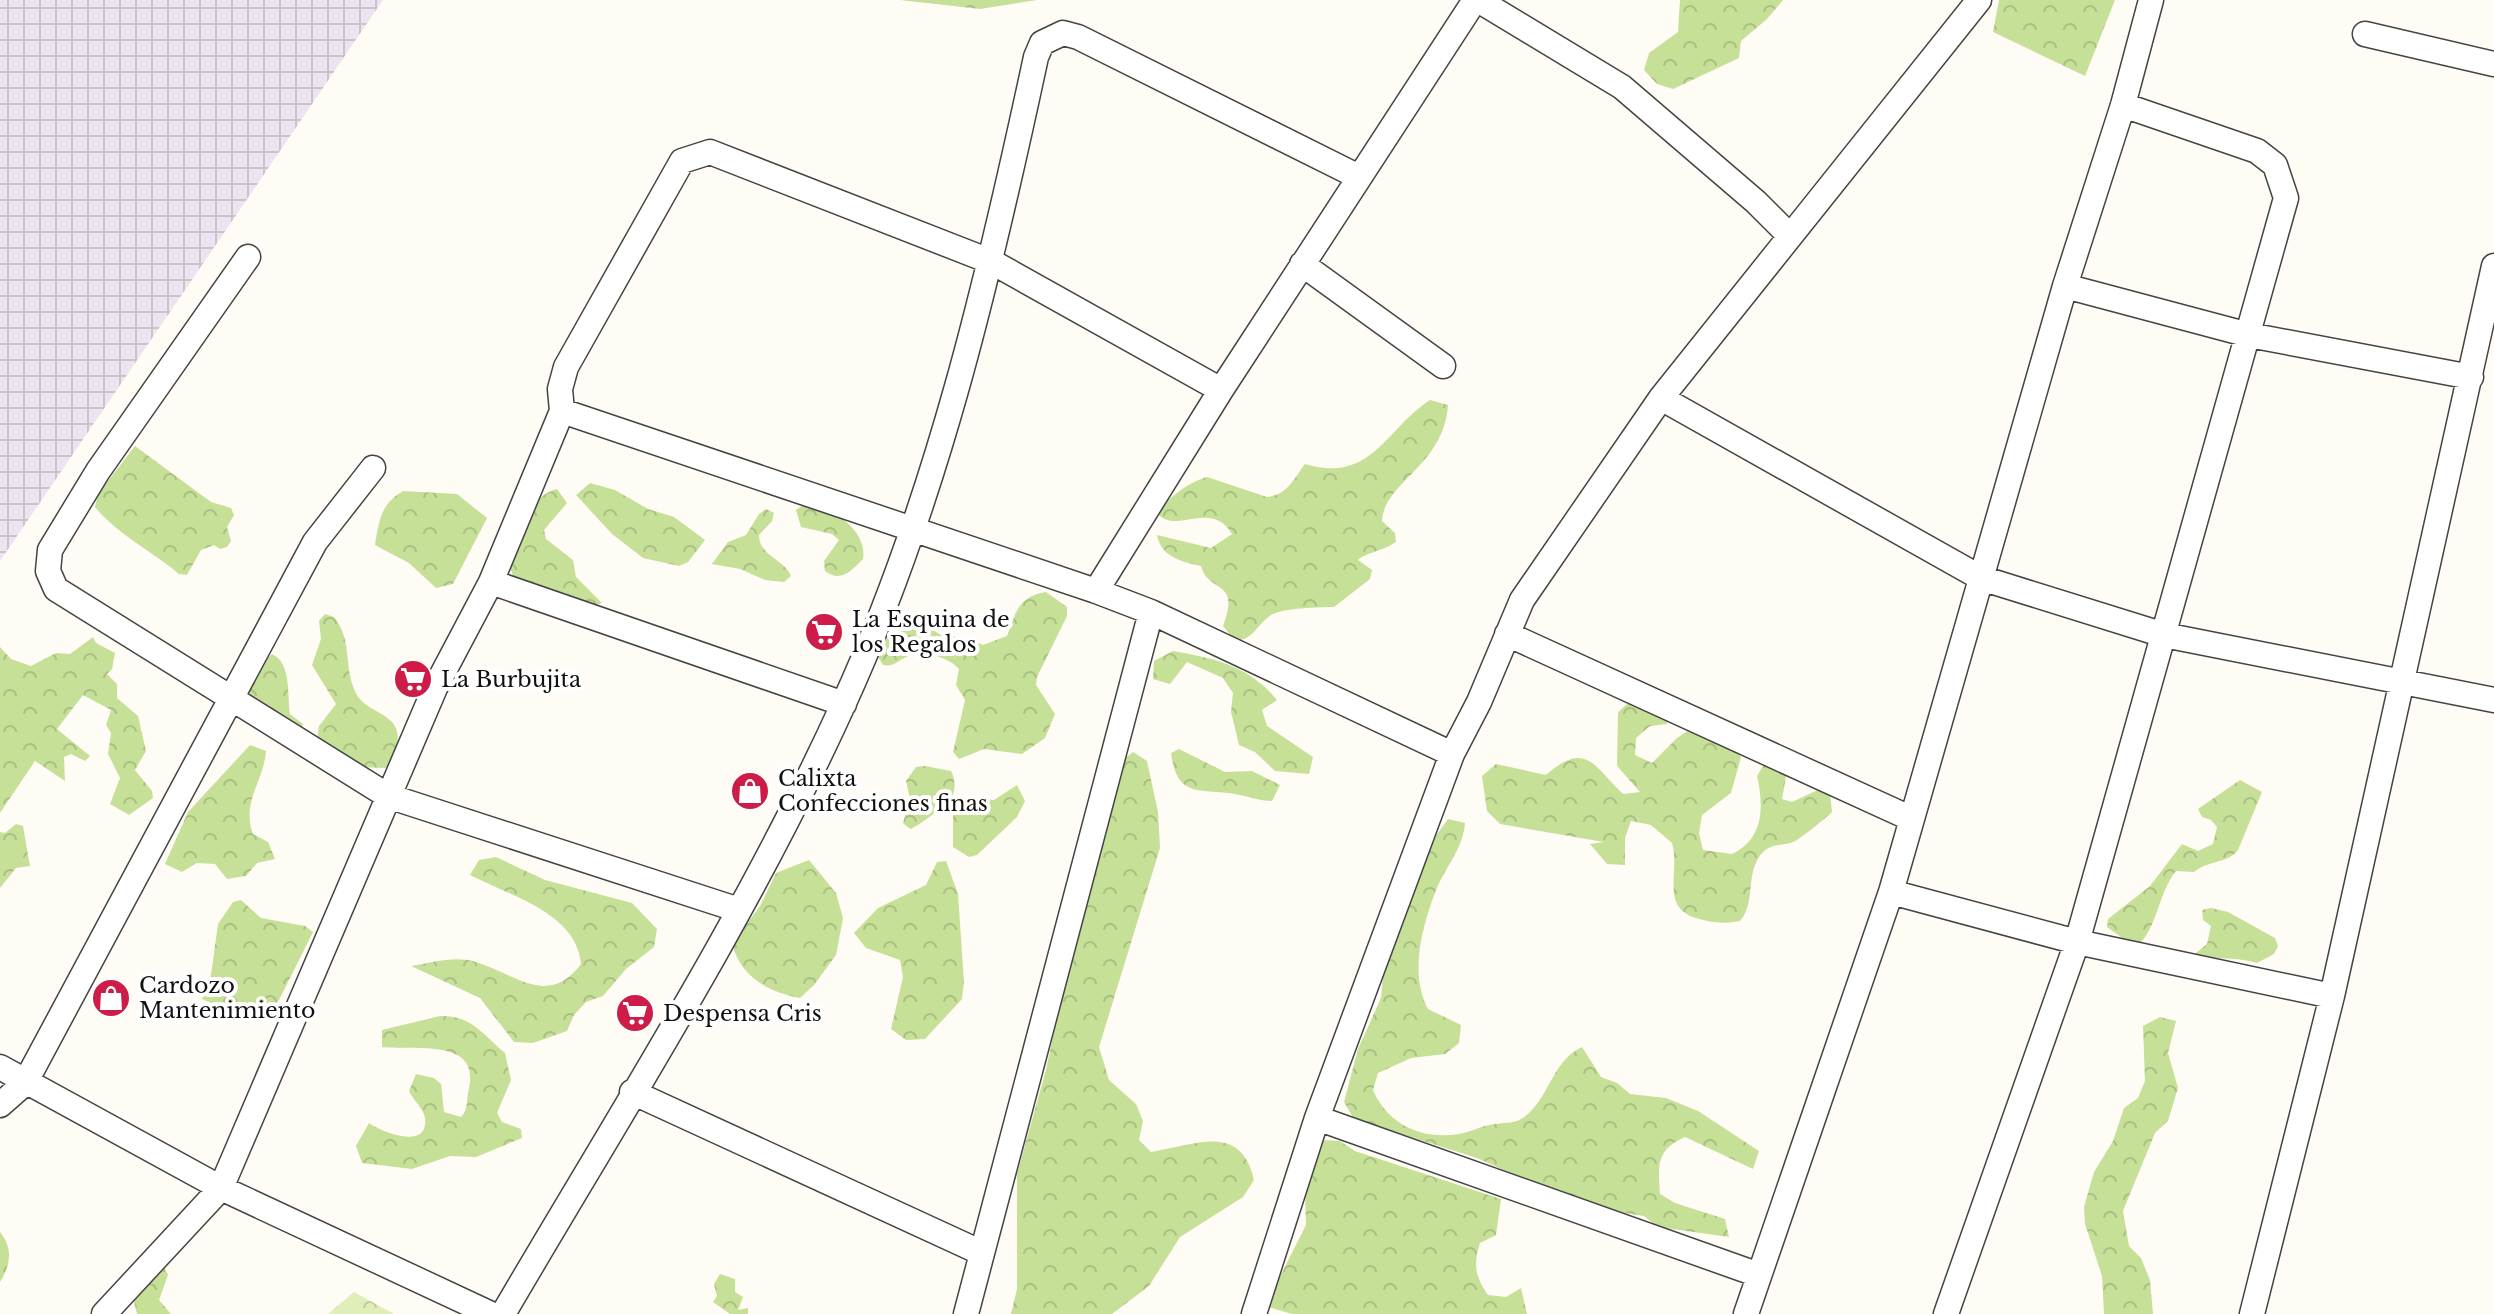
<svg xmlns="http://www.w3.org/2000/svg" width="2494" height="1314" viewBox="0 0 2494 1314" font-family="'Libre Baskerville',serif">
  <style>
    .industrial { fill: url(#industrial-grid) }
    .forest { fill: url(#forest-crowns) }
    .park { fill: url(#park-crowns) }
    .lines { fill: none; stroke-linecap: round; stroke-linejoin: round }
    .minor-casing { stroke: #444; stroke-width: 27 }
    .minor { stroke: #fff; stroke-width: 24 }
    .labels { text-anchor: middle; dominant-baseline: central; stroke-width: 8; stroke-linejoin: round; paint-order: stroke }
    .poi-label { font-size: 22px; fill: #111; stroke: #fff; text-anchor: start }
  </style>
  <defs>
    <pattern id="industrial-grid" width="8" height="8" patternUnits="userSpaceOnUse" patternTransform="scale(2)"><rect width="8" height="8" fill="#ece5f0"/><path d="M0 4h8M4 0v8" fill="none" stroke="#c9c3cd"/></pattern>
    <pattern id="forest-crowns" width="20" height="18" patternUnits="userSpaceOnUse" patternTransform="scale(2)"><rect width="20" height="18" fill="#c7e098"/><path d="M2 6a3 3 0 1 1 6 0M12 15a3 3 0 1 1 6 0" fill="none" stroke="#aabf82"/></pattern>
    <pattern id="park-crowns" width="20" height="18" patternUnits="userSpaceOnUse" patternTransform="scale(2)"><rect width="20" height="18" fill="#e0eeba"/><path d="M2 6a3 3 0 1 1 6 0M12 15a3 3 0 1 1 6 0" fill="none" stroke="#bfcb9f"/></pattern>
  </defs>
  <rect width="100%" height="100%" fill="#fffbf5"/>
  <!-- industrial -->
  <path class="industrial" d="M 0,0 L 383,0 L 0,561 Z"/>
  <!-- forest -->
  <path class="forest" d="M 900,0 L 1037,0 L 980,9 Z
    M 1680,0 L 1783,0 L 1767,19 L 1741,41 L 1739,58 L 1673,89 L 1657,84 L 1644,70 L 1649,53 L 1678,32 Z
    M 1999,0 L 2115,0 L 2085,76 L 1993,32 Z
    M 1430,400 L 1448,405 C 1444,466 1384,482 1382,521 L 1395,533 L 1396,542 C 1383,551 1365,553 1358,560 L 1372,570 L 1370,579 L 1334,607 C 1319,607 1283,608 1271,615 C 1256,625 1255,639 1235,641 L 1223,626 C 1241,578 1209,595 1201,566 C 1182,562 1161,557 1157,535 L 1211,548 L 1232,534 C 1211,499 1177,535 1158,514 C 1165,499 1191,481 1207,477 L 1267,497 C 1288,495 1294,478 1305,464 C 1372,484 1385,429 1430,400 Z
    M 135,446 L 211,502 L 231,508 L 234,515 L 227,527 L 231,541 L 227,547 L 220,549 L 214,545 L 201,550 L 187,575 L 179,574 C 152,551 118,535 95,507 L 98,494 Z
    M 590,483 L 615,490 L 648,509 L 674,517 L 705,540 L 688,562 L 679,566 L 643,558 L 612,534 L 576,495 Z
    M 557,489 L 567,503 L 544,530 L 546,539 L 573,560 L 576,577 L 602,603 L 594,606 L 513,576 L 508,561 C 518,535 526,497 557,489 Z
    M 403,491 L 457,494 L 487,518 L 453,584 L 436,588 L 409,563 L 375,545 C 379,520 381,504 403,491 Z
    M 803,505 C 830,504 868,530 863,559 C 851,571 841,583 825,571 L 824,561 L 839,540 L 832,534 L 801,527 L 796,510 Z
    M 766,509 L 774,513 L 772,521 L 759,535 C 759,556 784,559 791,576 L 784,582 L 765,580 L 740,569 L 712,564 L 728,542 L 746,535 L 759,514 Z
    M 1046,592 L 1067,607 L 1067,616 L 1037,677 L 1036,685 L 1055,714 L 1045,738 L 1022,754 L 984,749 L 959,759 L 953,752 L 965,700 L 956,685 L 959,669 C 949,657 923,650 908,656 C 897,661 895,667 883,665 L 878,657 L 883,640 L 906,624 L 925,625 L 941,635 L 967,638 L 983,645 L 1007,636 C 1016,613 1017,597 1046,592 Z
    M 325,614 L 334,617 C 352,639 344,664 354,689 C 361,708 379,709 392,722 C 403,734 397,758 386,768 L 358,767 L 317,741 L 319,726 L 336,704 L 312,665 L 321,639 L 319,621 Z
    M 93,637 L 96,643 L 115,653 L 112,669 L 107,674 L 117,684 L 117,698 L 138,716 L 146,751 L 135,770 L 152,791 L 153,798 L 129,815 L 110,804 L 120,778 L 108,754 L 111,733 L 106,725 L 111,710 L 83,695 L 57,729 L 90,756 L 85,761 L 71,754 L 64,757 L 65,781 L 35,761 L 0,813 L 0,647 L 11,659 L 31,666 L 56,653 L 70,654 Z
    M 1173,651 C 1213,658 1250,666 1277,700 L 1262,710 L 1267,726 L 1313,757 L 1309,774 L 1275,771 L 1255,752 L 1239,745 L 1231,712 L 1233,693 L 1223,678 L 1187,662 L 1170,684 L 1153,679 L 1154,661 Z
    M 272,654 C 292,663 287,696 290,714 L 303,724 L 300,732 L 243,698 L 258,666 Z
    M 1632,700 L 1668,706 L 1667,724 L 1650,726 L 1636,738 L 1635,755 L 1652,763 L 1677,738 L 1692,728 L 1731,740 L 1741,757 L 1731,793 L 1702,815 L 1699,833 L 1703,850 L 1732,854 C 1764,839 1764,806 1757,776 L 1763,766 L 1772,761 L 1787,771 L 1782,799 L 1792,802 L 1822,788 L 1830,793 L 1832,812 C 1826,818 1799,840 1793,842 C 1782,846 1772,843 1763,852 C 1744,872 1757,902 1740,921 C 1726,924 1716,923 1703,920 C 1657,911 1681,874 1672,843 L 1651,825 L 1631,821 L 1625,838 L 1625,865 L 1607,864 L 1590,844 L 1604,842 L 1500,824 L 1487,811 L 1482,776 L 1496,764 L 1546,775 C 1587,739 1594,767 1623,794 L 1640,792 L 1617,766 L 1618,712 Z
    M 250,745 L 266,751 C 264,781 241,802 253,834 L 268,842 L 275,859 L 257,863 L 246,876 L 227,879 L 215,864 L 197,863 L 182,872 L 165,864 L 188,812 Z
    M 1179,749 L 1225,772 L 1252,771 L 1280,785 L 1272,801 C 1259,801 1248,796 1235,794 C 1199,788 1177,799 1171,753 Z
    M 1133,752 L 1147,761 L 1158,812 L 1160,848 L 1099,1047 L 1109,1080 L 1136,1104 L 1143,1121 L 1139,1140 L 1151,1152 C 1195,1145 1241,1122 1254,1180 L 1243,1197 L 1180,1237 L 1149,1286 L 1112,1314 L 1011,1314 L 1017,1289 L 1017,1174 L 1046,1070 L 1105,788 L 1119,763 Z
    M 925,766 L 951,771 C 955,778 956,789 952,797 C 947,804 918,827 910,829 L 903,823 L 910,799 L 906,781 L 916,767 Z
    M 2240,780 L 2262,792 L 2238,850 C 2227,864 2208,860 2194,872 L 2176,871 C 2157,895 2159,926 2136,948 L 2107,927 L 2108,919 L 2150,886 L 2182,844 L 2198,851 L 2213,844 L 2217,827 L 2211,820 L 2202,817 L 2198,809 Z
    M 1017,785 L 1025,801 L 1017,817 L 977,855 L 969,857 L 953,847 L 953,807 L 968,797 L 994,800 Z
    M 1448,819 L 1465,823 C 1463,849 1446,866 1436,890 C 1422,927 1409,973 1428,1009 L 1461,1025 L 1459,1043 L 1445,1054 L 1411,1058 L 1378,1073 L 1373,1090 C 1388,1125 1422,1140 1459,1134 C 1471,1132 1483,1125 1495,1124 C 1509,1122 1518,1124 1529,1113 C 1551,1092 1553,1061 1582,1047 L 1601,1077 L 1617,1083 L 1630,1094 L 1666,1098 L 1698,1111 L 1759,1151 L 1753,1169 L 1685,1137 C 1656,1150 1658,1165 1660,1194 L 1675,1203 L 1725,1219 L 1729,1237 L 1658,1227 L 1644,1216 L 1617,1212 L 1530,1182 L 1477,1158 L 1354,1119 L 1344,1102 L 1358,1049 L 1381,998 L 1387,928 L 1427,848 Z
    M 16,824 L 23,826 L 30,866 L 16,868 L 0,888 L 0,832 L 5,833 Z
    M 496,857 L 545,880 L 632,903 L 657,929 L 654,947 L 626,969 L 603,996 L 586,1002 L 574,1015 L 567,1031 L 533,1043 L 514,1042 L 480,998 L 411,966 C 430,963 449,957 468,960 C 511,969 546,1011 581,964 C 577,913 510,896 470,875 L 479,860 Z
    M 809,860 L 836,893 L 843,918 L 836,955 L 814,985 L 800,998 C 768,992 741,977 732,944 L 760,906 L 776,873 Z
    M 946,861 L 958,894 L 964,982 L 962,999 L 925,1039 L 906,1040 L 891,1029 L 903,977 L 900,960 L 866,948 L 854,933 L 878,908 L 926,885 L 937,862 Z
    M 241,900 L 261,918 L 305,926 L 313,932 L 279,1000 L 266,1016 L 227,1010 L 202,999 L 211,975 L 218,924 L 233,902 Z
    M 2211,908 L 2228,912 L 2275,938 L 2278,946 L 2274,954 L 2257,963 C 2231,956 2217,960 2191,957 L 2207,944 L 2211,926 L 2203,920 L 2202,910 Z
    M 440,1016 C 472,1015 483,1035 505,1053 L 511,1080 L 497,1113 L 502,1122 L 521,1129 L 522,1138 L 476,1157 L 450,1156 L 412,1169 L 362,1163 L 356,1146 L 369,1123 C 381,1132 429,1151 425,1118 C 424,1109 413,1100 409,1091 L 416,1074 L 434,1078 L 441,1084 L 444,1112 L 461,1117 C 469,1109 466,1099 469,1088 C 480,1037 413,1051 382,1047 L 382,1030 Z
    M 2160,1017 L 2176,1021 L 2168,1053 L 2178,1088 L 2168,1121 L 2155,1133 L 2123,1211 L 2129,1246 L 2141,1258 L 2150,1280 L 2153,1314 L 2104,1314 L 2102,1276 L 2085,1224 L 2084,1207 L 2094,1172 L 2113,1141 L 2124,1108 L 2138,1098 L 2145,1081 L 2143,1026 Z
    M 1320,1140 L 1340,1141 L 1355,1151 L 1501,1199 L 1496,1235 L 1480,1243 C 1473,1265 1475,1276 1488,1295 L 1506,1297 L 1521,1288 L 1527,1314 L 1292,1314 L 1265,1306 L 1306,1225 L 1305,1190 Z
    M 0,1232 C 13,1248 11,1265 0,1282 Z
    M 164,1267 L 168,1275 L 159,1300 L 171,1314 L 137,1314 L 133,1298 L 155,1270 Z
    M 720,1274 L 735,1279 L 735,1292 L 743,1297 L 738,1310 L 748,1308 L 748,1314 L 730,1314 L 713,1302 L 717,1296 L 714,1284 Z"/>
  <!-- park -->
  <path class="park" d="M 354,1292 L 394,1314 L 328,1314 Z"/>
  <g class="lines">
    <!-- minor casing -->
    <g class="minor-casing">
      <path id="minor" d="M 1478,0 L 1622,87 L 1756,202 L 1790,236
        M 2365,34 L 2494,64
        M 2123,105 L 2257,151 L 2275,165 L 2286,198 L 2077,942 L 2332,996
        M 248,257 L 98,471 L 50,550 L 48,571 L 56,589 L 388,796 L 739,910
        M 1302,264 L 1443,366
        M 2065,286 L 2249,335 L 2471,377
        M 1661,398 L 1981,578 L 2164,635 L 2494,700
        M 562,411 L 1096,591 L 1151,612 L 1452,754
        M 491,582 L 844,704
        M 1096,591 L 1221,390 L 1475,0
        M 1507,634 L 1912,819
        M 1891,892 L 2065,286 L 2123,105 L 2151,0
        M 0,1067 L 221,1188 L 491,1314
        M 632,1092 L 982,1253
        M 0,1105 L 25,1083 L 315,542 L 373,468
        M 1317,1118 L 1759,1275
        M 104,1314 L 221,1188 L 435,688 L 491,582 L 562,411 L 560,389 L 566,367 L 682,161 L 710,152 L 992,262 L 1221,390
        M 503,1314 C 620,1114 747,916 843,705 C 937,500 989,276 1036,57 L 1042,43 L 1063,33 L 1078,37 L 1359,177
        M 966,1314 L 1151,612
        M 1254,1314 L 1317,1118 L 1452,754 L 1479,702 L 1522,600 L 1661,398 L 1979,0
        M 1746,1314 L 1891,892 L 2077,942 L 1946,1314
        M 2252,1314 L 2332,996 L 2494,266"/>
    </g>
    <!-- minor -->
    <use href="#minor" class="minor"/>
  </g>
  <!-- icons -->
  <defs>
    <g id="supermarket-disc" transform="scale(2)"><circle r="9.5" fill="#ce1c49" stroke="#fff"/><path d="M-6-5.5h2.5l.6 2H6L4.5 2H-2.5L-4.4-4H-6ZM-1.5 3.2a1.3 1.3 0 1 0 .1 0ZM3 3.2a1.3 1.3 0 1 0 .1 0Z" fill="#fff"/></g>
    <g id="shop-disc" transform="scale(2)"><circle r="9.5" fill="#ce1c49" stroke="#fff"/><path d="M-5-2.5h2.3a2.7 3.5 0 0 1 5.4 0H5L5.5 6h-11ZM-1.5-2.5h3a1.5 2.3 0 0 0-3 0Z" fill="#fff"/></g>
  </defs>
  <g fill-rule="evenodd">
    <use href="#supermarket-disc" x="824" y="632"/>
    <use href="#supermarket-disc" x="413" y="679"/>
    <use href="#shop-disc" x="750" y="791"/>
    <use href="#shop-disc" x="111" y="998"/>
    <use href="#supermarket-disc" x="635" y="1013"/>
  </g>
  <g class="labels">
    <!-- poi labels -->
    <g class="poi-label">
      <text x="852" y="619">La Esquina de<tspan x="852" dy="25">los Regalos</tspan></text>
      <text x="441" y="679">La Burbujita</text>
      <text x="778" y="778">Calixta<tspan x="778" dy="25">Confecciones finas</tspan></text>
      <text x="139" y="985">Cardozo<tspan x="139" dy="25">Mantenimiento</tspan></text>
      <text x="663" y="1013">Despensa Cris</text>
    </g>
  </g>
</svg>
